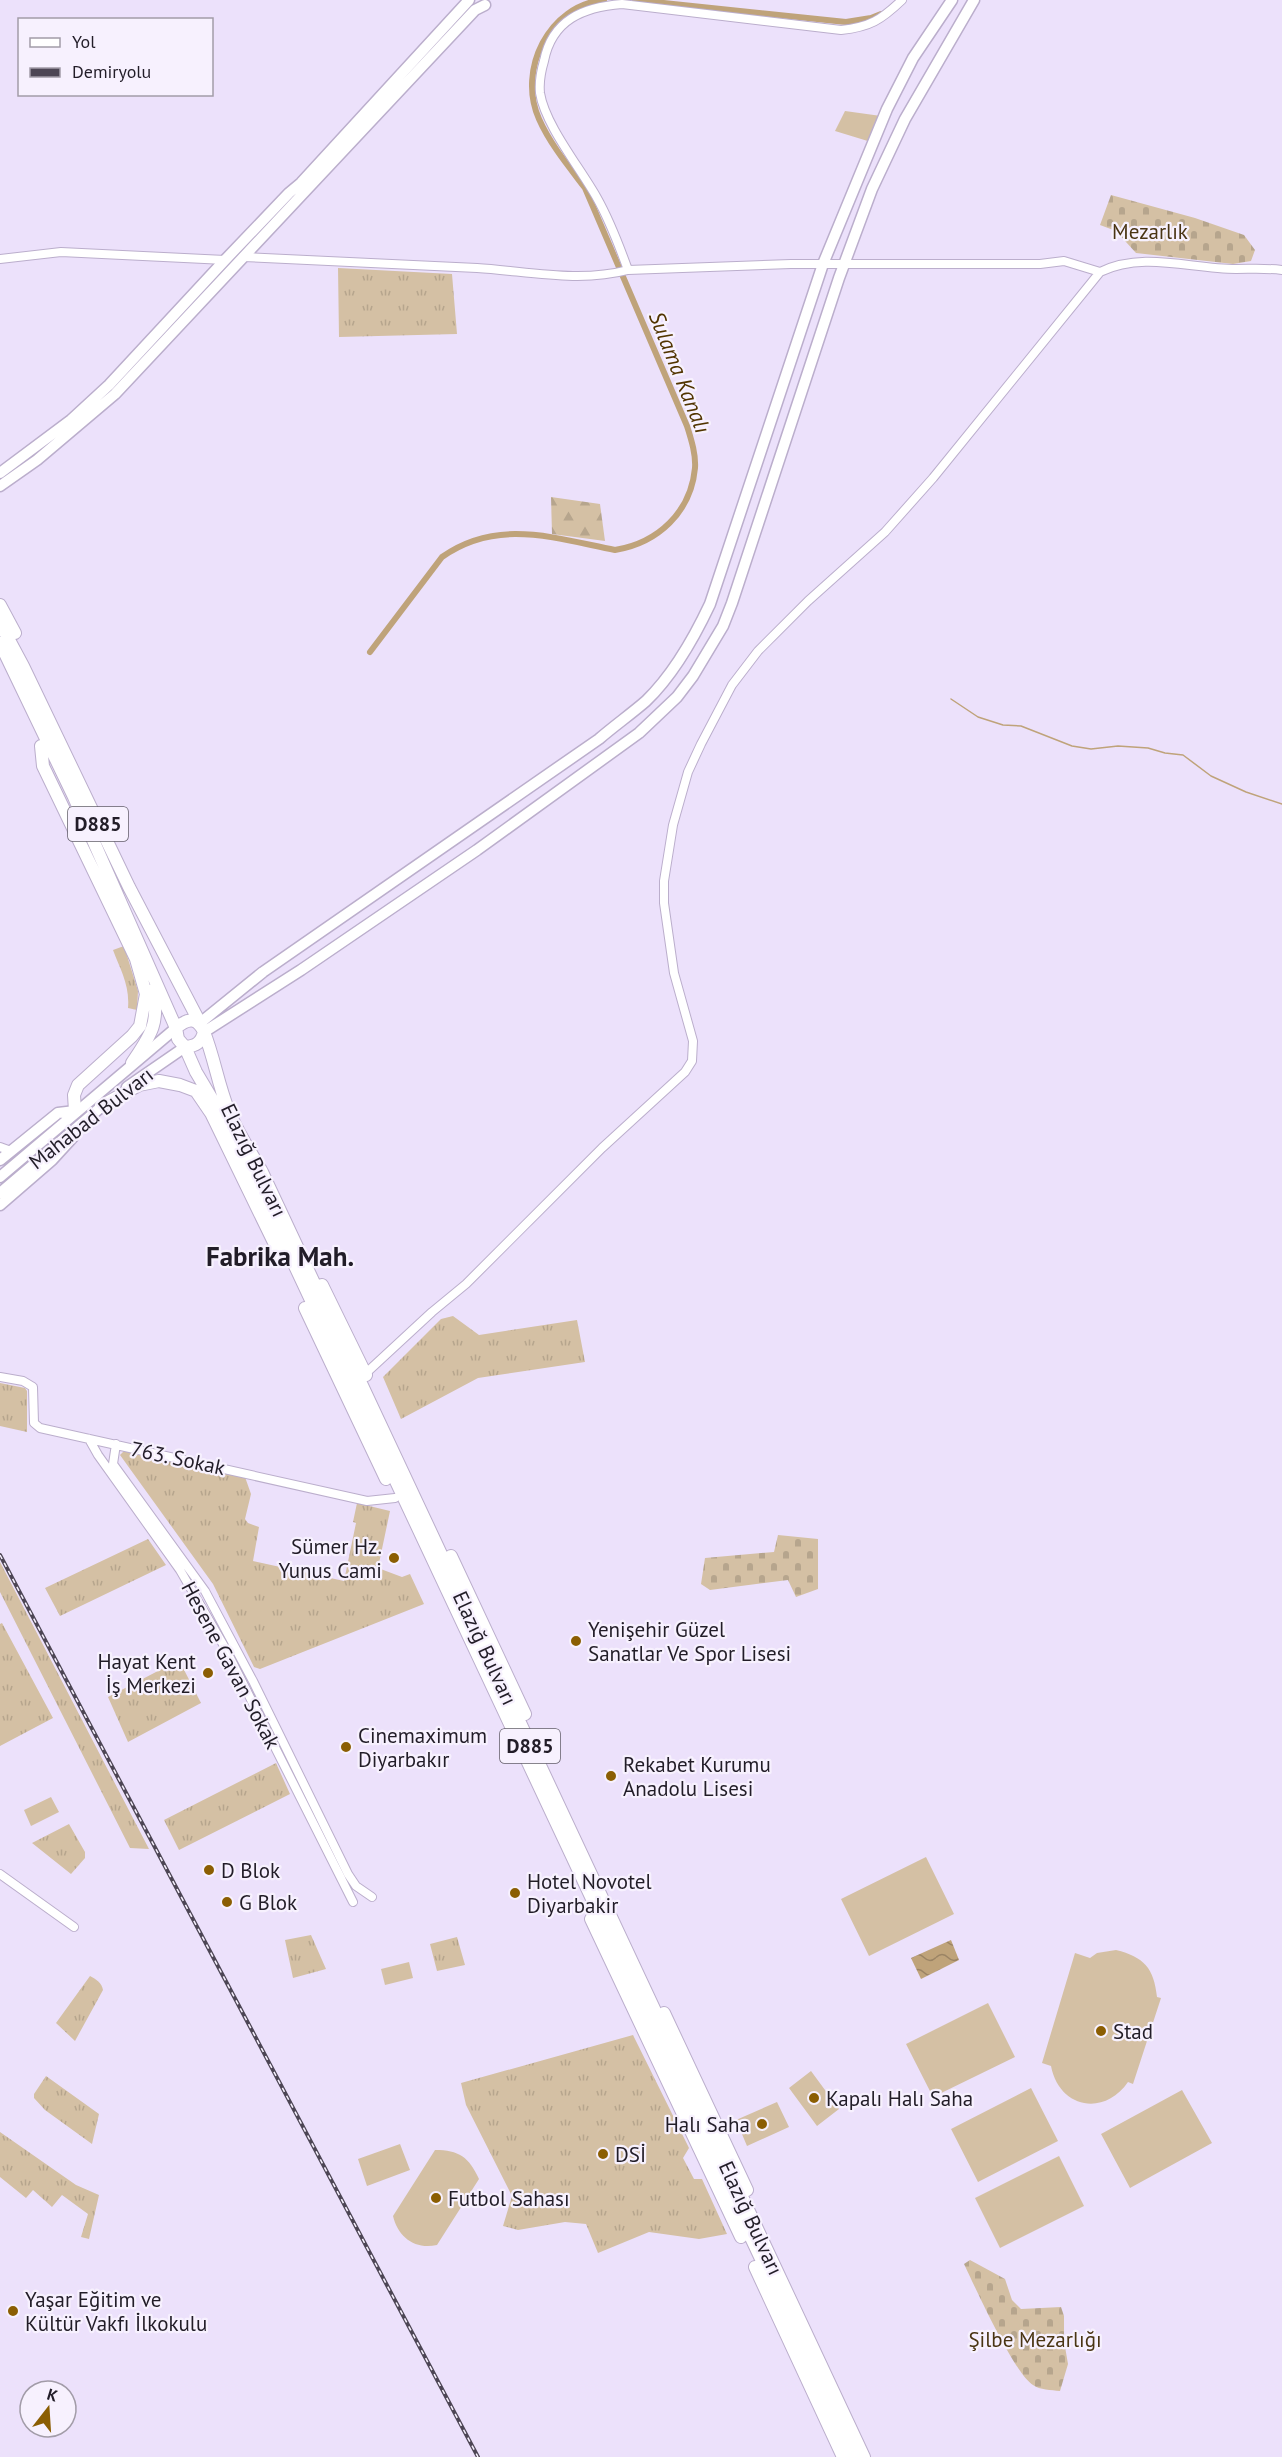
<svg xmlns="http://www.w3.org/2000/svg" width="1282" height="2457" viewBox="0 0 1282 2457" font-family="'PT Sans',sans-serif">
  <style>
    .grass { fill: url(#grass-tufts) }
    .forest { fill: url(#forest-firs) }
    .cemetery { fill: url(#cemetery-stones) }
    .garden { fill: #d4c0a4 }
    .water { fill: url(#water-waves) }
    .lines { fill: none; stroke-linecap: round; stroke-linejoin: round }
    .stream { stroke: #bfa37a; stroke-width: 1.5 }
    .canal { stroke: #bfa37a; stroke-width: 6 }
    .minor-casing { stroke: #bbaecc; stroke-width: 10 }
    .major-casing { stroke: #bbaecc; stroke-width: 13 }
    .highway-casing { stroke: #bbaecc; stroke-width: 14 }
    .minor { stroke: #fff; stroke-width: 8 }
    .major { stroke: #fff; stroke-width: 10 }
    .highway { stroke: #fff; stroke-width: 12 }
    .rail-casing { stroke: #4d4655; stroke-width: 4 }
    .rail { stroke: #f7f1fe; stroke-width: 1.5; stroke-dasharray: 4.5; stroke-linecap: butt }
    .poi-dot { fill: #8b5e03; stroke: #f7f1fe; stroke-width: 2 }
    .labels { text-anchor: middle; dominant-baseline: central; stroke-width: 4.5; stroke-linejoin: round; paint-order: stroke }
    .shield { fill: #f7f1fe; stroke: #625d68; stroke-width: 1.5 }
    .shield-label { font-size: 20px; font-weight: bold; fill: #221d28 }
    .park-label { font-size: 21px; fill: #4a3514; stroke: #f7f1fe }
    .street-label { font-size: 21px; fill: #221d28; stroke: #f7f1fe }
    .poi-label { font-size: 21px; fill: #221d28; stroke: #f7f1fe; text-anchor: start }
    .water-label { font-size: 22px; font-style: italic; fill: #513400; stroke: #f7f1fe }
    .district-label { font-size: 27px; font-weight: bold; fill: #221d28; stroke: #f7f1fe }
  </style>
  <defs>
    <pattern id="grass-tufts" width="24" height="20" patternUnits="userSpaceOnUse" patternTransform="scale(1.5)"><rect width="24" height="20" fill="#d4c0a4"/><path d="M3 7l-1-3M5 7V3M7 7l1-3M15 17l-1-3M17 17v-4M19 17l1-3" fill="none" stroke="#b6a58d"/></pattern>
    <pattern id="forest-firs" width="22" height="20" patternUnits="userSpaceOnUse" patternTransform="scale(1.5)"><rect width="22" height="20" fill="#d4c0a4"/><path d="M5 1l3.5 6h-7zM16 11l3.5 6h-7z" fill="#b6a58d"/></pattern>
    <pattern id="cemetery-stones" width="16" height="16" patternUnits="userSpaceOnUse" patternTransform="scale(1.5)"><rect width="16" height="16" fill="#d4c0a4"/><path d="M2 7V4a2 2 0 0 1 4 0v3zM10 15v-3a2 2 0 0 1 4 0v3z" fill="#b6a58d"/></pattern>
    <pattern id="water-waves" width="16" height="10" patternUnits="userSpaceOnUse" patternTransform="scale(1.5)"><rect width="16" height="10" fill="#bfa37a"/><path d="M0 5q4-4 8 0t8 0" fill="none" stroke="#9b8464"/></pattern>
  </defs>
  <rect width="100%" height="100%" fill="#ece1fb"/>
  <!-- grass -->
  <path class="grass" d="M 338,268 L 452,274 L 457,334 L 339,337 Z
    M 124,946 L 138,991 L 137,1010 L 128,1008 C 130,985 120,969 113,950 Z
    M 453,1316 L 479,1335 L 577,1320 L 585,1362 L 478,1378 L 401,1419 L 383,1377 L 441,1319 Z
    M 0,1383 L 25,1388 L 27,1391 L 27,1432 L 0,1426 Z
    M 124,1451 L 245,1477 L 251,1494 L 245,1519 L 248,1523 L 259,1527 L 253,1561 L 344,1581 L 356,1523 L 353,1522 L 357,1503 L 390,1511 L 378,1568 L 402,1577 L 410,1574 L 424,1604 L 260,1669 L 254,1667 L 213,1584 L 120,1455 Z
    M 148,1539 L 166,1565 L 60,1616 L 45,1588 Z
    M 0,1562 L 149,1849 L 130,1848 L 0,1592 Z
    M 2,1623 L 53,1718 L 0,1746 L 0,1624 Z
    M 179,1660 L 201,1703 L 128,1742 L 108,1697 Z
    M 276,1763 L 290,1794 L 179,1850 L 164,1820 Z
    M 69,1824 L 85,1852 L 85,1858 L 71,1874 L 32,1843 Z
    M 311,1935 L 326,1969 L 293,1978 L 285,1940 Z
    M 457,1937 L 465,1965 L 437,1971 L 430,1944 Z
    M 90,1976 C 96,1979 102,1983 103,1990 L 75,2041 L 56,2023 Z
    M 633,2035 L 689,2148 L 683,2158 L 694,2179 L 702,2179 L 727,2234 L 699,2239 L 649,2232 L 598,2253 L 586,2224 L 565,2222 L 518,2230 L 503,2226 L 512,2196 L 466,2105 L 461,2083 Z
    M 46,2076 L 99,2114 L 92,2144 L 45,2110 L 34,2098 L 34,2094 Z
    M 0,2132 L 76,2185 L 99,2195 L 89,2239 L 81,2237 L 88,2214 L 62,2195 L 52,2207 L 33,2190 L 26,2198 L 0,2177 Z"/>
  <!-- forest -->
  <path class="forest" d="M 551,497 L 600,504 L 605,541 L 552,534 Z"/>
  <!-- cemetery -->
  <path class="cemetery" d="M 1111,195 L 1195,218 L 1244,235 L 1255,250 L 1251,261 L 1233,264 L 1136,253 L 1116,231 L 1100,225 Z
    M 778,1535 L 818,1539 L 818,1589 L 796,1597 L 788,1580 L 710,1590 L 701,1584 L 705,1558 L 774,1552 Z
    M 970,2260 L 1005,2279 L 1012,2300 L 1021,2309 L 1061,2307 L 1064,2316 L 1064,2341 L 1068,2364 L 1060,2391 C 1051,2390 1040,2390 1033,2385 C 1015,2375 975,2287 964,2264 Z"/>
  <!-- garden -->
  <path class="garden" d="M 845,111 L 881,116 L 871,142 L 835,131 Z
    M 51,1797 L 59,1812 L 31,1826 L 24,1810 Z
    M 926,1857 L 954,1914 L 869,1956 L 841,1899 Z
    M 1116,1950 C 1144,1957 1154,1968 1157,1997 L 1161,1998 L 1133,2084 L 1128,2082 C 1104,2117 1059,2108 1051,2066 L 1042,2063 L 1075,1953 L 1090,1958 L 1097,1953 Z
    M 409,1962 L 413,1978 L 385,1985 L 381,1969 Z
    M 988,2003 L 1015,2057 L 933,2097 L 906,2044 Z
    M 811,2071 L 839,2109 L 817,2126 L 789,2088 Z
    M 1031,2088 L 1058,2141 L 978,2182 L 951,2129 Z
    M 1182,2090 L 1212,2143 L 1130,2188 L 1101,2134 Z
    M 777,2102 L 789,2127 L 747,2146 L 736,2120 Z
    M 400,2144 L 410,2170 L 367,2186 L 358,2159 Z
    M 435,2150 C 459,2150 469,2157 479,2179 L 437,2245 C 415,2250 398,2237 393,2216 Z
    M 1059,2156 L 1084,2206 L 1000,2248 L 975,2198 Z"/>
  <!-- water -->
  <path class="water" d="M 951,1940 L 959,1960 L 921,1979 L 911,1958 Z"/>
  <g class="lines">
    <!-- stream -->
    <path class="stream" d="M 951,699 L 978,717 L 1003,725 L 1021,726 L 1072,746 L 1091,749 L 1118,746 L 1148,748 L 1165,753 L 1183,755 L 1211,776 L 1246,792 L 1282,804"/>
    <!-- canal -->
    <path class="canal" d="M 635,0 L 846,22 L 871,18 L 881,14
      M 370,652 L 442,557 C 497,518 554,538 615,550 C 658,543 691,512 695,468 C 696,454 691,439 687,426 L 585,188 C 569,167 550,144 539,119 C 517,70 549,5 604,0"/>
    <!-- minor casing -->
    <g class="minor-casing">
      <path id="minor" d="M 243,257 C 321,260 399,264 477,268 C 527,271 579,283 628,270 L 791,264 L 1040,264 L 1064,261 L 1100,272
        M 0,259 L 61,252 L 225,260
        M 628,270 C 619,245 610,221 597,198 C 581,169 545,125 540,93 C 539,83 541,71 544,61 C 552,20 583,7 622,4 L 841,30 C 870,27 881,20 902,0
        M 0,1147 L 11,1151
        M 365,1374 L 432,1312 L 466,1284 L 602,1148 L 685,1072 L 692,1061 L 693,1041 L 674,973 L 664,903 L 664,881 L 673,825 L 688,772 L 701,744 L 732,685 L 758,651 L 808,601 L 885,532 L 933,478 L 1100,272 C 1144,251 1190,269 1236,269 C 1252,269 1266,268 1282,270
        M 0,1377 L 23,1381 L 33,1387 L 34,1423 L 40,1428 L 367,1501 L 395,1498
        M 89,1439 L 98,1455 L 180,1570 L 224,1646 L 353,1902
        M 116,1444 L 113,1464 L 205,1591 L 253,1681 L 348,1874 L 356,1886 L 372,1897
        M 0,1874 L 74,1927"/>
    </g>
    <!-- major casing -->
    <g class="major-casing">
      <path id="major" d="M 0,473 L 71,420 L 109,385 L 225,260 L 289,193 L 301,183 L 469,0
        M 0,486 L 37,460 L 115,394 L 475,10 L 485,5
        M 200,1023 L 263,972 L 599,739 C 614,726 631,714 646,701 C 674,674 694,638 710,604 L 823,264 L 887,109 L 913,58 L 952,0
        M 204,1032 L 301,970 L 477,850 L 639,733 L 677,697 L 693,676 L 723,626 L 732,603 L 839,278 L 872,189 L 905,119 L 974,0
        M 127,1087 L 185,1047
        M 0,1160 L 58,1113 L 75,1111
        M 0,1177 L 176,1028
        M 0,1193 L 107,1102
        M 0,1205 L 52,1160 L 73,1137"/>
    </g>
    <!-- highway casing -->
    <g class="highway-casing">
      <path id="highway" d="M 0,605 L 15,633
        M 0,623 L 23,666 L 129,887 L 200,1023
        M 0,643 L 74,797 L 176,1028 L 178,1039 L 185,1047 C 196,1046 201,1043 204,1032 C 197,1017 188,1018 176,1028
        M 41,746 L 43,766 L 136,959 L 146,994 L 140,1026 L 132,1036 L 78,1085 L 74,1095 L 75,1111
        M 204,1032 C 214,1057 218,1084 228,1109 C 236,1131 251,1152 262,1172 L 864,2457
        M 185,1047 L 196,1072 L 234,1136 L 854,2457
        M 132,1063 C 150,1036 160,1024 153,990
        M 101,1106 L 139,1085 L 159,1081 L 180,1085 L 196,1091 L 211,1113 L 283,1261
        M 322,1285 L 366,1375
        M 305,1308 L 386,1479
        M 451,1556 L 525,1714
        M 591,1919 L 741,2237
        M 664,2013 L 747,2190
        M 755,2267 L 843,2457"/>
    </g>
    <!-- minor -->
    <use href="#minor" class="minor"/>
    <!-- major -->
    <use href="#major" class="major"/>
    <!-- highway -->
    <use href="#highway" class="highway"/>
    <!-- rail casing -->
    <g class="rail-casing">
      <path id="rail" d="M 0,1555 L 478,2457"/>
    </g>
    <!-- rail -->
    <use href="#rail" class="rail"/>
  </g>
  <!-- markers -->
  <g class="poi-dot">
    <circle cx="394" cy="1558" r="6"/>
    <circle cx="576" cy="1641" r="6"/>
    <circle cx="208" cy="1673" r="6"/>
    <circle cx="346" cy="1747" r="6"/>
    <circle cx="611" cy="1776" r="6"/>
    <circle cx="209" cy="1870" r="6"/>
    <circle cx="515" cy="1893" r="6"/>
    <circle cx="227" cy="1902" r="6"/>
    <circle cx="1101" cy="2031" r="6"/>
    <circle cx="814" cy="2098" r="6"/>
    <circle cx="762" cy="2124" r="6"/>
    <circle cx="603" cy="2154" r="6"/>
    <circle cx="436" cy="2198" r="6"/>
    <circle cx="13" cy="2311" r="6"/>
  </g>
  <g class="labels">
    <!-- shield labels -->
    <g class="shield">
      <rect x="68" y="807" width="60" height="34" rx="4.5"/>
      <rect x="500" y="1729" width="60" height="34" rx="4.5"/>
    </g>
    <g class="shield-label">
      <text x="98" y="824">D885</text>
      <text x="530" y="1746">D885</text>
    </g>
    <!-- park labels -->
    <g class="park-label">
      <text x="1150" y="231">Mezarlık</text>
      <text x="1035" y="2339">Şilbe Mezarlığı</text>
    </g>
    <!-- street labels -->
    <g class="street-label">
      <text transform="translate(91 1118) rotate(-38)">Mahabad Bulvarı</text>
      <text transform="translate(254 1160) rotate(64)">Elazığ Bulvarı</text>
      <text transform="translate(178 1458) rotate(12)">763. Sokak</text>
      <text transform="translate(485 1648) rotate(65)">Elazığ Bulvarı</text>
      <text transform="translate(231 1665) rotate(62)">Hesene Gavan Sokak</text>
      <text transform="translate(751 2218) rotate(65)">Elazığ Bulvarı</text>
    </g>
    <!-- poi labels -->
    <g class="poi-label">
      <text x="382" y="1546" text-anchor="end">Sümer Hz.<tspan x="382" dy="24">Yunus Cami</tspan></text>
      <text x="588" y="1629">Yenişehir Güzel<tspan x="588" dy="24">Sanatlar Ve Spor Lisesi</tspan></text>
      <text x="196" y="1661" text-anchor="end">Hayat Kent<tspan x="196" dy="24">İş Merkezi</tspan></text>
      <text x="358" y="1735">Cinemaximum<tspan x="358" dy="24">Diyarbakır</tspan></text>
      <text x="623" y="1764">Rekabet Kurumu<tspan x="623" dy="24">Anadolu Lisesi</tspan></text>
      <text x="221" y="1870">D Blok</text>
      <text x="527" y="1881">Hotel Novotel<tspan x="527" dy="24">Diyarbakir</tspan></text>
      <text x="239" y="1902">G Blok</text>
      <text x="1113" y="2031">Stad</text>
      <text x="826" y="2098">Kapalı Halı Saha</text>
      <text x="750" y="2124" text-anchor="end">Halı Saha</text>
      <text x="615" y="2154">DSİ</text>
      <text x="448" y="2198">Futbol Sahası</text>
      <text x="25" y="2299">Yaşar Eğitim ve<tspan x="25" dy="24">Kültür Vakfı İlkokulu</tspan></text>
    </g>
    <!-- water labels -->
    <g class="water-label">
      <text transform="translate(680 372) rotate(68)">Sulama Kanalı</text>
    </g>
    <!-- district labels -->
    <g class="district-label">
      <text x="280" y="1256">Fabrika Mah.</text>
    </g>
  </g>
  <!-- legend -->
  <rect x="18" y="18" width="195" height="78" fill="#f7f1fe" stroke="#a29ca8" stroke-width="1.5"/>
  <rect x="30" y="38" width="30" height="9" fill="#ffffff" stroke="#a29ca8" stroke-width="1.5"/>
  <text x="72" y="48" font-size="18" fill="#221d28">Yol</text>
  <rect x="30" y="68" width="30" height="9" fill="#4d4655" stroke="#a29ca8" stroke-width="1.5"/>
  <text x="72" y="78" font-size="18" fill="#221d28">Demiryolu</text>
  <!-- north arrow -->
  <g transform="translate(48 2409) rotate(17)"><circle r="28" fill="#f7f1fe" stroke="#a29ca8" stroke-width="1.5"/>
  <path d="M0-4.5L10 22L0 15L-10 22Z" fill="#8b5e03"/>
  <text y="-9" font-size="16" font-weight="bold" text-anchor="middle" fill="#221d28">K</text>
  </g>
</svg>
